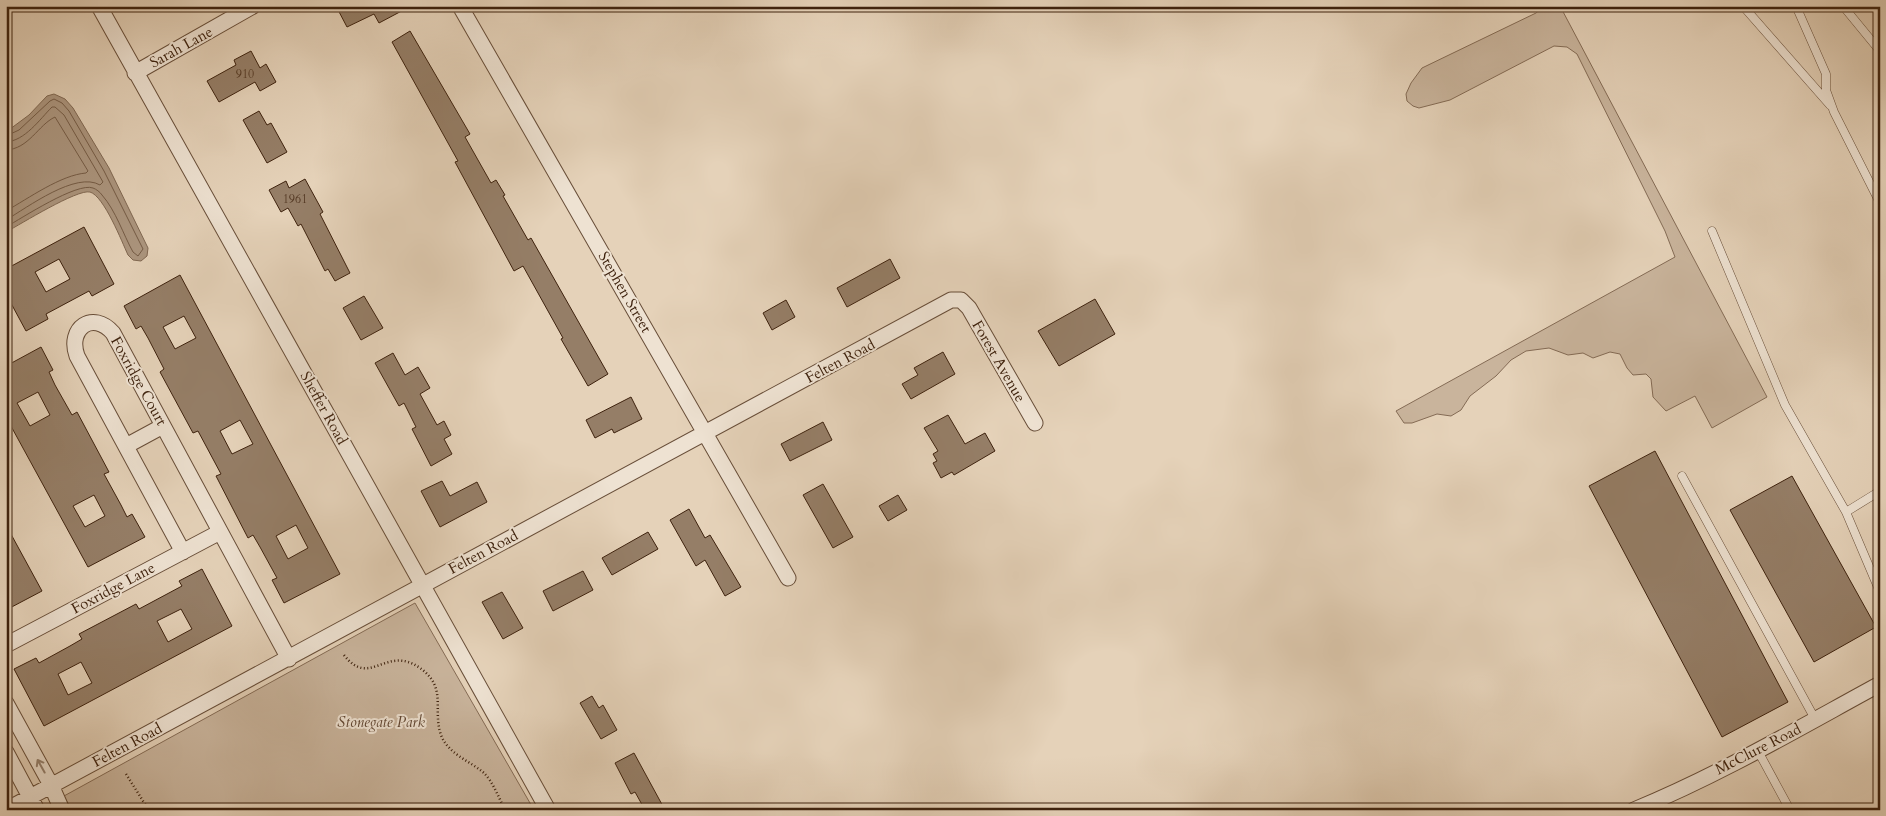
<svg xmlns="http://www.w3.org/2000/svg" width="1886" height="816" viewBox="0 0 1886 816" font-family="Cardo,serif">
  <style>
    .green { fill: #c9b49c; stroke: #846b55 }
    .water { fill: #ac967f; stroke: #806852 }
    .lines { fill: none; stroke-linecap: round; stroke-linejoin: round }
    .shore { stroke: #755c46; stroke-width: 1 }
    .building { fill: #957e67; stroke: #3e220e; fill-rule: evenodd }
    .lane-casing { stroke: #684e39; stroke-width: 9 }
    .street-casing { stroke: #684e39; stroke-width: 17 }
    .path { stroke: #3e220e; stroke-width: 2.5; stroke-dasharray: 1 2.5; stroke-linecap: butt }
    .lane { stroke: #eee2d2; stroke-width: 8 }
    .street { stroke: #eee2d2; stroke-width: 15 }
    .oneway { stroke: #968270 }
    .labels { text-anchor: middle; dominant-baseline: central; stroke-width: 4; stroke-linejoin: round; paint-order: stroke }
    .number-label { font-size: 12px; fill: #543924 }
    .street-label { font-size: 15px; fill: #3e220e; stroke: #eee2d2 }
    .park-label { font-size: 15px; font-style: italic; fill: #614632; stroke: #eee2d2 }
  </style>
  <rect width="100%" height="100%" fill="#e5d2b9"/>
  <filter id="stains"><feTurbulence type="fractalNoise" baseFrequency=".004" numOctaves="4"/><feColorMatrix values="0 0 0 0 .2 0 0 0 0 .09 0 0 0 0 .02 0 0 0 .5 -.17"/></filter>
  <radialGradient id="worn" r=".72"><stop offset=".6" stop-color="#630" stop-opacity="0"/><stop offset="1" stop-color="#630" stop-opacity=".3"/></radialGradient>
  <!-- green -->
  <path class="green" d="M 1544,6 L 1560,6 L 1767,397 L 1712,428 L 1695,396 L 1666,411 L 1653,397 L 1651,379 L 1646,374 L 1633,375 L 1627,368 L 1620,354 L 1610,352 L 1593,358 L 1583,353 L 1568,355 L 1549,348 L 1526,351 L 1511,360 L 1496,376 L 1470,396 L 1461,410 L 1451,416 L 1437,414 L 1412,423 L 1404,423 L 1396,411 L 1675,257 L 1665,231 L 1577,54 L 1567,47 L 1554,46 L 1450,100 L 1419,108 L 1413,106 L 1407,101 L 1406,94 L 1411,83 L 1422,68 L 1536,13 Z
    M 415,603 L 534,810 L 71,810 L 64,796 Z"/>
  <!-- water -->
  <path class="water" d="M 54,94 L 65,99 L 73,108 L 109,168 L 148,248 L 147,256 L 141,261 L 133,260 L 128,255 C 122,242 104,196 90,192 C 77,189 21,224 6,232 L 6,132 L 29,115 L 47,96 Z"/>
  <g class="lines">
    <!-- shore -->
    <path class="shore" d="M 6,136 L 19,130 L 50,101 L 54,99 L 62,103 L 69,111 L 104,171 L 143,249 L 138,256 L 133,252 C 123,234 116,211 102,195 C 100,192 96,189 93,188 C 77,182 22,218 6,227
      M 6,142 C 25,141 40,119 52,107 L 55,107 L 64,115 L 103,182 L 100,185 C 76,171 28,207 6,220
      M 6,150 C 29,149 38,125 55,117 L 88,171 L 86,173 C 61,175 29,198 6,211"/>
  </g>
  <!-- building -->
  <path class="building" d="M 336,6 L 411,6 L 379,23 L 374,14 L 347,27 Z
    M 410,31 L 470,134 L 465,137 L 491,183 L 496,180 L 505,195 L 503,196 L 528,240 L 531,238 L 608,374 L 588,386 L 561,339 L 563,338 L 523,266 L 514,271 L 455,162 L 458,161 L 392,42 Z
    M 251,51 L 260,68 L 266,64 L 276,82 L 260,91 L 255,82 L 219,102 L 207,81 L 236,65 L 234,60 Z
    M 259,111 L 267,125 L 271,123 L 287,152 L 267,163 L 243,120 Z
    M 305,179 L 323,212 L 320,214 L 350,273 L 335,281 L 328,269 L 325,271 L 301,224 L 298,226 L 288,208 L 281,212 L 269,190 L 286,181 L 289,188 Z
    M 84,227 L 114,284 L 92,296 L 89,291 L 46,314 L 48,319 L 26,331 L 6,294 L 6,269 ZM 59,259 L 70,279 L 46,292 L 35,272 Z
    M 890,259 L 900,278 L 847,307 L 837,288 Z
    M 180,275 L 340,574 L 284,603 L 272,580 L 277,578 L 260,547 L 253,535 L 248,538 L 216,476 L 221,474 L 198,431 L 193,433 L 160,372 L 164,369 L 148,338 L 141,326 L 136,329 L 124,306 ZM 184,316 L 196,338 L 175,349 L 163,327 ZM 240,420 L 253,444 L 232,454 L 220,431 ZM 296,525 L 308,548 L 288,559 L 276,536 Z
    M 364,296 L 383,328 L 361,340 L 343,308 Z
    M 1095,299 L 1115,334 L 1059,366 L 1038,331 Z
    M 786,300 L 795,317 L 772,330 L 763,313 Z
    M 41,347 L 53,370 L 49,372 L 55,385 L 72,415 L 77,412 L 109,472 L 104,474 L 121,505 L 127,517 L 132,514 L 145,537 L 88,567 L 6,417 L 6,366 ZM 38,392 L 50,415 L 30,426 L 17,403 ZM 94,495 L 105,516 L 85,527 L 73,506 Z
    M 943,352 L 955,374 L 911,399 L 902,384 L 918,375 L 914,368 Z
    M 393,353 L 405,375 L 418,367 L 430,388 L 420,394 L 437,425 L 444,421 L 451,435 L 444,439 L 452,454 L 431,466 L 412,429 L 416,427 L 404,403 L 399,406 L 375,363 Z
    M 631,397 L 642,419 L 614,433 L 612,429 L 595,438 L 586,420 Z
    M 948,415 L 965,444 L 985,433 L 995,451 L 954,475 L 952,472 L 941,478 L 933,463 L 937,461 L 933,454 L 938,451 L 924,428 Z
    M 823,422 L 832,440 L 790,461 L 781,444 Z
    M 1655,451 L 1788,702 L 1722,737 L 1589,486 Z
    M 1792,476 L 1876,627 L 1814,662 L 1730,510 Z
    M 442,481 L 450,496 L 477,482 L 487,502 L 440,527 L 421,491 Z
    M 823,484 L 853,537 L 833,548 L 803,495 Z
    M 898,495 L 907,510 L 888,521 L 879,506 Z
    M 689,509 L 705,538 L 710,535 L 741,587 L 725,596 L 705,560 L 696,566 L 670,520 Z
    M 6,525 L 42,591 L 6,610 Z
    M 648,532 L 658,549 L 612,575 L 602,558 Z
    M 202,569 L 232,626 L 44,726 L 14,669 L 36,658 L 39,663 L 70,646 L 82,639 L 79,634 L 136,604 L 139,609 L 182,586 L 179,581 ZM 181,609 L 192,629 L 168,642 L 157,621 ZM 81,662 L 92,683 L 68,695 L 58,674 Z
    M 583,571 L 593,590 L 553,611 L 543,591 Z
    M 502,592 L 523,628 L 503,639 L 482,602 Z
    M 592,696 L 599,708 L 603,705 L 617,730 L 601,739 L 580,703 Z
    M 634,753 L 665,810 L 645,810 L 635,792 L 631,794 L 615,763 Z"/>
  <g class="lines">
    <!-- lane casing -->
    <g class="lane-casing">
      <path id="lane" d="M 1743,6 L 1830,105
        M 1796,6 L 1826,74 L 1826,90 L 1834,112 L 1880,203
        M 1843,6 L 1880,51
        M 1712,231 L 1785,405 L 1846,512
        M 1682,476 L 1815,719
        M 1880,491 L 1846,512 L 1880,592
        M 1758,751 L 1790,810"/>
    </g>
    <!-- street casing -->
    <g class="street-casing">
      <path id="street" d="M 99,6 L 548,810
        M 460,6 L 788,578
        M 135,73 L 253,6
        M 126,446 L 163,426
        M 183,552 L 77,356 C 67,328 93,310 113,333 L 289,659
        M 6,645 L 220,532
        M 6,703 L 51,785 L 62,810
        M 6,752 L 37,810
        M 6,810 C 321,640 636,471 951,300 L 961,300 L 969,308 L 1035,423
        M 1634,810 C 1719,775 1799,728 1880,684"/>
    </g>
    <!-- path -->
    <path class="path" d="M 344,655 C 370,689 386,644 420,668 C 448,688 432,709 441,735 C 448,754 470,761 484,773 C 493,782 499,798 505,810
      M 126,774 L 143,801 L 150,810"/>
    <!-- lane -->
    <use href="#lane" class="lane"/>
    <!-- street -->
    <use href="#street" class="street"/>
  </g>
  <!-- one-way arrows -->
  <defs><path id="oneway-shaft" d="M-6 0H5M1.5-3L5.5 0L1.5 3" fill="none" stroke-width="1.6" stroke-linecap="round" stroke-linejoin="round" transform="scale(1.25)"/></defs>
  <use class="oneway" href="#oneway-shaft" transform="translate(41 766) rotate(-119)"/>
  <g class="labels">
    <!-- number labels -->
    <g class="number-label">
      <text x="245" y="74">910</text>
      <text x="295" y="199">1961</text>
    </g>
    <!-- street labels -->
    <g class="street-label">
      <text transform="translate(181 47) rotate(-29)">Sarah Lane</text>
      <text transform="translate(625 292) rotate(60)">Stephen Street</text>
      <text transform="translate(840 361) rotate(-28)">Felten Road</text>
      <text transform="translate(999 361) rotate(60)">Forest Avenue</text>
      <text transform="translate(139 381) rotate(61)">Foxridge Court</text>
      <text transform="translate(324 408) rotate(61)">Sheffer Road</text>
      <text transform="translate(483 552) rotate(-28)">Felten Road</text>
      <text transform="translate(113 588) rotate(-28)">Foxridge Lane</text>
      <text transform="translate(127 745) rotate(-28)">Felten Road</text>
      <text transform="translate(1758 749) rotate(-27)">McClure Road</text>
    </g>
    <!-- park labels -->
    <g class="park-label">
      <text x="381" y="722">Stonegate Park</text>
    </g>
  </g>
  <!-- margin -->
  <rect width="1886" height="816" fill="none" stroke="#e5d2b9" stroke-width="25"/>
  <rect x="8" y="8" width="1871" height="801" fill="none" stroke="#3e220e" stroke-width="2.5"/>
  <rect x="12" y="12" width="1861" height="791" fill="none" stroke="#3e220e"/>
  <rect width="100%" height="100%" filter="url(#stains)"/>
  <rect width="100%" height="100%" fill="url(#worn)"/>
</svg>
